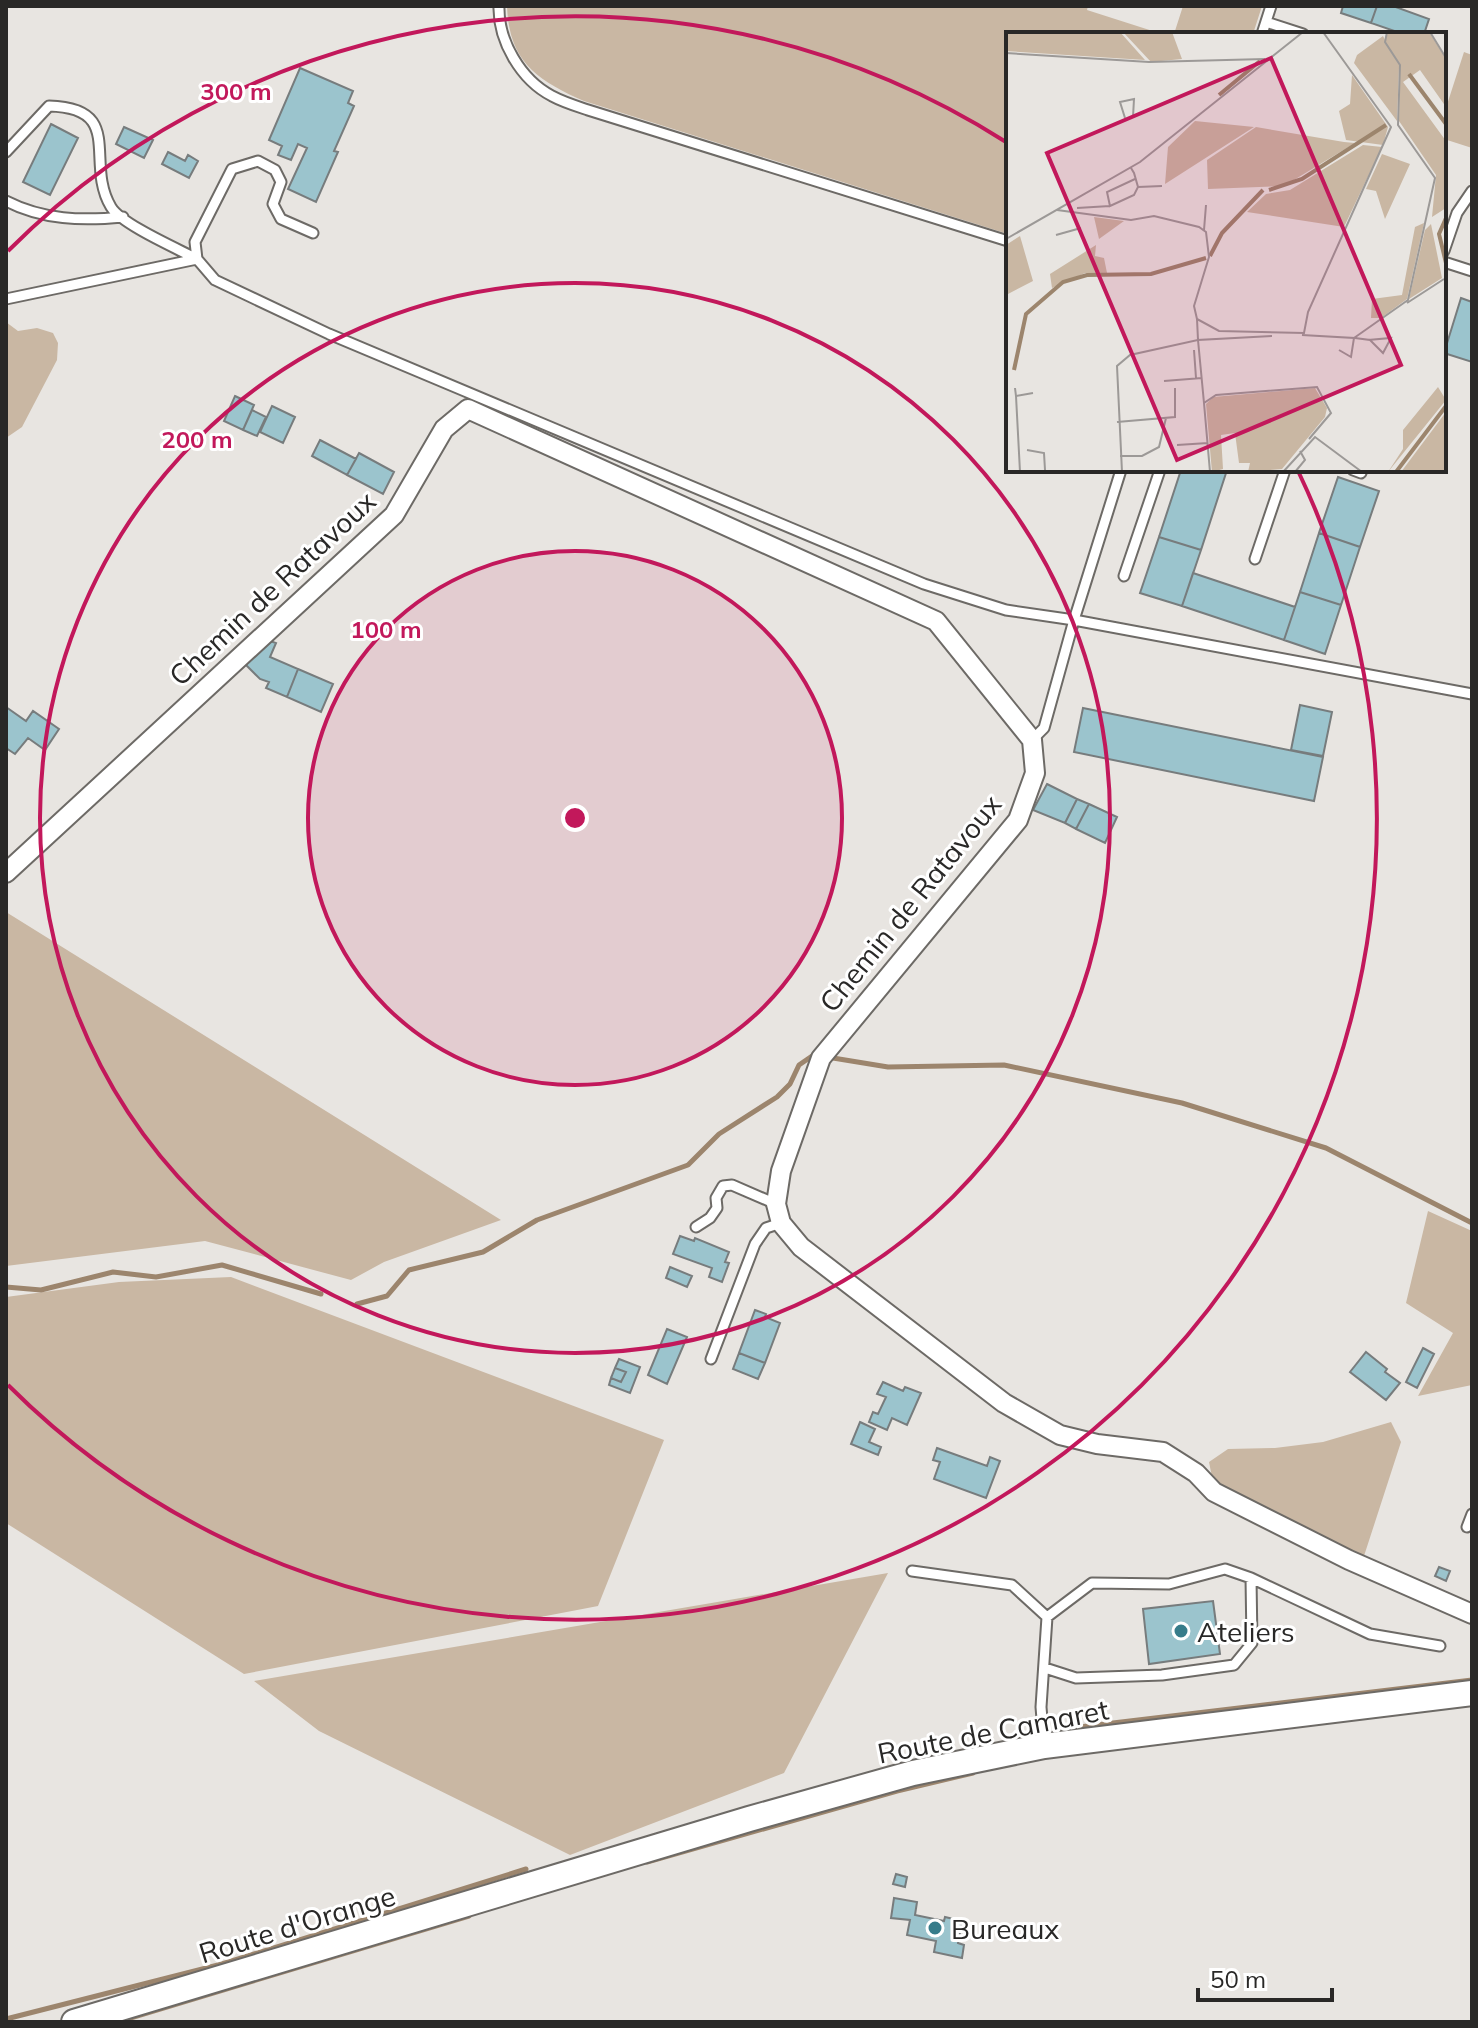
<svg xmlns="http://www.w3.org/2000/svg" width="1478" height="2028" viewBox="0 0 1478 2028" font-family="Mulish,sans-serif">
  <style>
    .green { fill: #c9b7a3 }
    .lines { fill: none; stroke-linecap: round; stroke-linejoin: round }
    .stream { stroke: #9c856d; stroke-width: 5 }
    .building { fill: #9bc4cd; stroke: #777c7d; stroke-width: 2 }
    .lane-casing { stroke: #6d6a66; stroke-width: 13 }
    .street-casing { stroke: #6d6a66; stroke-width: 22 }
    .secondary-casing { stroke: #6d6a66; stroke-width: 28 }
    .lane { stroke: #fff; stroke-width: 9 }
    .street { stroke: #fff; stroke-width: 18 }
    .secondary { stroke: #fff; stroke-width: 24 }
    .ring { fill: none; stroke: #c2185b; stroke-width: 4 }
    .poi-dot { fill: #377c8a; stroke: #fff; stroke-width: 3 }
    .labels { text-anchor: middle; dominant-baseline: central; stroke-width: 6; stroke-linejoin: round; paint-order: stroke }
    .street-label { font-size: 28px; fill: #292827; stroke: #fff }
    .poi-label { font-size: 28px; fill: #292827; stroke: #fff; text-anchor: start }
    .inset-river { fill: none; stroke: #9c856d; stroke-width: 4 }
    .inset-road { fill: none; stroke: #9c9997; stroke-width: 2 }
    .view { fill: #c2185b; fill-opacity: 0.15; stroke: #c2185b; stroke-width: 4 }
    .inset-edge { fill: none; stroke: #292827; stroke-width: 4 }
    .centre { fill: #c2185b; stroke: #fff; stroke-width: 4 }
    .ring-label { font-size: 24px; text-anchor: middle; font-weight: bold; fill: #c2185b; stroke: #fff; stroke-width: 6; stroke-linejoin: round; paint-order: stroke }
  </style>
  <rect width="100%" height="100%" fill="#e8e5e1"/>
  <!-- green -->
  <path class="green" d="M 507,6 L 1088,6 L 1087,10 L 1162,34 L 1008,34 L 1008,234 L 584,101 C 537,80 509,62 507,6 Z
    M 1183,6 L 1262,6 L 1253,34 L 1174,34 Z
    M 1464,52 L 1472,55 L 1472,148 L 1444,139 L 1444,114 Z
    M 6,322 L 18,331 L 37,328 L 53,333 L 58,343 L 57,360 L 22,427 L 6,438 Z
    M 6,912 L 501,1220 L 384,1262 L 351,1280 L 205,1241 L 6,1266 Z
    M 1428,1211 L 1472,1231 L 1472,1385 L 1418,1396 L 1453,1333 L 1406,1303 Z
    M 231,1277 L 664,1440 L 598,1606 L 244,1674 L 6,1523 L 6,1297 L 119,1282 Z
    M 1391,1422 L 1401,1442 L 1364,1556 L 1220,1487 L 1213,1482 L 1209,1462 L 1228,1449 L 1275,1448 L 1323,1442 Z
    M 888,1573 L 784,1773 L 570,1855 L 319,1731 L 254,1681 Z"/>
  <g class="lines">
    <!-- stream -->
    <path class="stream" d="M 833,1058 L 888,1067 L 1004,1065 L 1182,1103 L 1326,1148 L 1472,1223
      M 6,1287 L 41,1290 L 113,1272 L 156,1277 L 222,1265 L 321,1294
      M 357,1304 L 387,1296 L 409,1270 L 483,1252 L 537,1220 L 688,1165 L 719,1134 L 777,1097 L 790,1084 L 799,1065 L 815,1054
      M 1071,1728 L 1472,1680
      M 647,1862 L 897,1791 L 973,1773
      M 6,2019 L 222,1964 L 526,1869
      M 117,2022 L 469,1916"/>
  </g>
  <!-- building -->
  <path class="building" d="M 1343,6 L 1377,6 L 1371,23 L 1341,13 Z
    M 1377,6 L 1393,6 L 1429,19 L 1424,34 L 1403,34 L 1371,23 Z
    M 300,68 L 353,91 L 348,103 L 354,106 L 334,151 L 338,152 L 316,202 L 288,189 L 307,148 L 298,144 L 291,160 L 278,155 L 282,146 L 269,140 Z
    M 51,124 L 78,138 L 50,195 L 23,182 Z
    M 124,127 L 153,140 L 144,158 L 116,144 Z
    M 168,152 L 185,161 L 188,155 L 198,161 L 189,178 L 162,164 Z
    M 1461,298 L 1472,302 L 1472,362 L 1444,353 Z
    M 235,396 L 254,405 L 243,430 L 224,421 Z
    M 272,406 L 295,417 L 283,443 L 260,432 Z
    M 252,410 L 266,417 L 257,436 L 243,430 Z
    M 320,440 L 356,459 L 347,475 L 312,456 Z
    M 359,453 L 394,472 L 383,494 L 347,475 Z
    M 1181,470 L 1227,470 L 1201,550 L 1159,537 Z
    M 1338,477 L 1379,491 L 1360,547 L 1319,533 Z
    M 1319,533 L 1360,547 L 1341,605 L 1300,592 Z
    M 1159,537 L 1201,550 L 1182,606 L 1140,593 Z
    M 1193,573 L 1295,607 L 1284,640 L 1182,606 Z
    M 1300,592 L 1341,605 L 1325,654 L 1284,640 Z
    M 270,641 L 276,643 L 270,657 L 298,669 L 287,697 L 266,688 L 269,682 L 260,679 L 245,664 Z
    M 298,669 L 333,684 L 321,712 L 287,697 Z
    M 1300,705 L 1332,712 L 1323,756 L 1291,750 Z
    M 6,707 L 26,721 L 33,711 L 59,729 L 45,750 L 28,738 L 15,754 L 6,748 Z
    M 1083,708 L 1323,757 L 1314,801 L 1074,752 Z
    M 1047,784 L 1077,799 L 1065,823 L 1033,810 Z
    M 1077,799 L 1089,804 L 1076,829 L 1065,823 Z
    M 1089,804 L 1117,817 L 1105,843 L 1076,829 Z
    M 680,1236 L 694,1241 L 695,1238 L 729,1252 L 725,1262 L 729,1263 L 722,1282 L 709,1277 L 712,1268 L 673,1254 Z
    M 670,1267 L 692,1276 L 687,1287 L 666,1278 Z
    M 755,1310 L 766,1314 L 765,1317 L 780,1323 L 765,1363 L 739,1353 Z
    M 667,1329 L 687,1337 L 667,1384 L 648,1375 Z
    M 1423,1348 L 1434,1354 L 1417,1388 L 1406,1382 Z
    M 1366,1352 L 1387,1369 L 1385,1372 L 1400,1383 L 1386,1400 L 1350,1372 Z
    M 739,1353 L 765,1363 L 758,1379 L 733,1369 Z
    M 619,1359 L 640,1367 L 630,1393 L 609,1385 L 611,1378 L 621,1382 L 626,1372 L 615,1368 Z
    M 615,1368 L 626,1372 L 621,1382 L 611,1378 Z
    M 883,1382 L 903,1391 L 905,1387 L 921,1393 L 907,1425 L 892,1418 L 887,1430 L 869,1422 L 873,1412 L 878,1414 L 886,1397 L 877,1394 Z
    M 860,1422 L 875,1429 L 869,1442 L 881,1447 L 878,1455 L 851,1444 Z
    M 937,1448 L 987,1466 L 990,1457 L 1000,1461 L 986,1498 L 934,1479 L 940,1462 L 933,1460 Z
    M 1439,1567 L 1450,1571 L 1446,1581 L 1435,1576 Z
    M 1213,1601 L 1220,1654 L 1149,1664 L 1143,1609 Z
    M 896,1874 L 907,1877 L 905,1887 L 893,1884 Z
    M 894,1898 L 917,1902 L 915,1915 L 944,1921 L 945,1917 L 962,1921 L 958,1943 L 964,1945 L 962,1958 L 934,1952 L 936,1941 L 907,1935 L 910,1920 L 891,1918 Z"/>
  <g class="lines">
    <!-- lane casing -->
    <g class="lane-casing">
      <path id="lane" d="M 499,6 C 498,41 521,80 552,96 C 563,102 576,106 588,110 L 1008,241
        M 1266,22 L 1303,34
        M 1262,34 L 1271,6
        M 6,152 L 49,106 C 126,108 84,162 111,207 C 121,224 178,249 197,259
        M 6,201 C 43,220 82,221 123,217
        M 313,233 L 281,219 L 273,204 L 281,182 L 275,170 L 258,161 L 232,169 L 195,242 L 197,259 L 215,280 L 329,334 L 924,584 L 1006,610 L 1074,620 L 1121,470
        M 1444,251 L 1457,213 L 1472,191
        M 1444,262 L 1472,271
        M 6,299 L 197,259
        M 1353,470 L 1361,473
        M 1255,559 L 1285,470
        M 1124,576 L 1160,470
        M 1032,740 L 1044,728 L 1074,620 L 1472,694
        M 696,1227 L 710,1218 L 717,1208 L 716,1198 L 723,1186 L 732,1185 L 776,1204
        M 711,1359 L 755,1244 L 766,1228 L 781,1223
        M 1467,1527 L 1472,1514
        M 912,1571 L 1012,1585 L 1047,1617
        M 1251,1578 L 1370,1634 L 1440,1646
        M 1044,1743 L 1041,1707 L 1047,1617 L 1092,1583 L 1169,1584 L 1225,1569 L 1251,1578 L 1252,1643 L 1234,1665 L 1162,1675 L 1076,1678 L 1045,1668"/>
    </g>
    <!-- street casing -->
    <g class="street-casing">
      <path id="street" d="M 6,873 L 394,515 L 444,429 L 468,409 L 936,621 L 1032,740 L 1035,773 L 1018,820 L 821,1058 L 781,1171 L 776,1204 L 781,1223 L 801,1247 L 1004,1403 L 1060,1435 L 1097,1444 L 1163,1452 L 1196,1473 L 1214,1492 L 1349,1560 L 1472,1614"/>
    </g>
    <!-- secondary casing -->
    <g class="secondary-casing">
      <path id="secondary" d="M 74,2022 L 749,1819 L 913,1773 L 1044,1746 L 1472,1693"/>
    </g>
    <!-- lane -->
    <use href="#lane" class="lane"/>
    <!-- street -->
    <use href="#street" class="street"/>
    <!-- secondary -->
    <use href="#secondary" class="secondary"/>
  </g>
  <!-- distance rings -->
  <circle cx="575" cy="818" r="267" fill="#c2185b" fill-opacity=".12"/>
  <g class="ring">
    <circle cx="575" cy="818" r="267"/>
    <circle cx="575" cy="818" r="535"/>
    <path d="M8 251A802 802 0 0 1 1006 142M1299 473A802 802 0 0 1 8 1385"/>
  </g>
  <!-- markers -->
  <g class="poi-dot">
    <circle cx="1181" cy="1631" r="8"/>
    <circle cx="935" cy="1928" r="8"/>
  </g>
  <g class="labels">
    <!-- street labels -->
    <g class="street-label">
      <text transform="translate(272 588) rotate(-43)">Chemin de Ratavoux</text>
      <text transform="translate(910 903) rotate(-51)">Chemin de Ratavoux</text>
      <text transform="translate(993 1731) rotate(-11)">Route de Camaret</text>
      <text transform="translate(297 1924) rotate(-17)">Route d'Orange</text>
    </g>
    <!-- poi labels -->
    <g class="poi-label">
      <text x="1197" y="1631">Ateliers</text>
      <text x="951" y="1928">Bureaux</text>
    </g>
  </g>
  <!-- overview -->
  <g transform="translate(1006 32)">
    <rect width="440" height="440" fill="#e8e5e1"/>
    <path d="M 0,0 L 114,0 L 139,28 L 0,19 ZM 117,0 L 166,0 L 176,27 L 145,30 ZM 382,0 L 423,0 L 440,27 L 440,75 L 414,38 L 397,50 L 440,109 L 440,176 L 426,185 L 430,143 L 393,89 L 394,38 L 379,9 ZM 377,4 L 393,36 L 391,89 L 348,31 L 351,23 ZM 346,43 L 382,95 L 377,113 L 340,108 L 333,79 L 344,72 ZM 189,89 L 248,95 L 159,152 L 162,115 ZM 250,95 L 338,110 L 349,111 L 278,154 L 202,157 L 201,128 ZM 357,113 L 376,115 L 338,195 L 241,180 L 260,162 L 284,158 ZM 376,122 L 404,132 L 379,187 L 370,159 L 360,157 ZM 88,185 L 118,189 L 93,207 ZM 418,191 L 401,267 L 375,286 L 365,286 L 366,267 L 396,263 L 409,195 ZM 425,192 L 436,246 L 403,267 L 419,198 ZM 14,204 L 27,249 L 2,262 L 0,213 ZM 90,213 L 89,224 L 98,226 L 101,241 L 79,241 L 46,256 L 44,242 ZM 432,355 L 440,368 L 382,440 L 397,417 L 397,398 ZM 309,356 L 321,376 L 319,385 L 276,437 L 242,440 L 244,431 L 233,431 L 229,401 L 215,403 L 217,437 L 206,440 L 200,372 L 207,365 ZM 440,380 L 440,440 L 395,440 Z" fill="#c9b7a3"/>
    <path class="inset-river" d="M 403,42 L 440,92M 213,63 L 254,29M 263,158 L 296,147 L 380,93M 440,186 L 433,202 L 440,231M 204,224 L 216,201 L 257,158M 8,338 L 20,282 L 57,250 L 81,243 L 145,242 L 200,226M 390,440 L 440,374"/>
    <path class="inset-road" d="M 424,0 L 440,26M 0,21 L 143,30 L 259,27M 119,86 L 114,70 L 128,67 L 127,85M 125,136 L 128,141 L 132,155 L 128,163 L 104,174 L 101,160 L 129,147M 132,155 L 156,154M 71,176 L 104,174M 51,178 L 125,188 L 148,184 L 193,195 L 200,200 L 203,225 L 188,274 L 191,287 L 213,299 L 298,301 L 302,280 L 385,95 L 317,0M 198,198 L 200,173M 50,203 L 75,196M 0,207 L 134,130 L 297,0M 401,271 L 438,247M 296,303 L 348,306 L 345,325 L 333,318M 348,306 L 402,268 L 429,146 L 392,93 L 394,33 L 379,10 L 381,0M 349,306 L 364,308 L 377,321 L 385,306 L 362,308M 188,318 L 190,346M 158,349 L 196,346M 9,356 L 10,364 L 27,361M 10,364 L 14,440M 198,371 L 192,308 L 266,304M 111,390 L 169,385 L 169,356M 171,413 L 202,411M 21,418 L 38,421 L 39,438M 114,424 L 136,424 L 153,415 L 160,386M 116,440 L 111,334 L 124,323 L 192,308 L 191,287M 204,440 L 198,371 L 210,363 L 311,355 L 325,381 L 303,407M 277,440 L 309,405 L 356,440M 289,440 L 299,428 L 294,419"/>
    <path class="view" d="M 265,26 L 395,333 L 171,428 L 41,121 Z"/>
    <rect width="440" height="440" class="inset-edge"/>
  </g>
  <circle cx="575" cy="818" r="12" class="centre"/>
  <g class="ring-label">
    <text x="236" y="100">300 m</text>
    <text x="197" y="448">200 m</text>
    <text x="386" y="638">100 m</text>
  </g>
  <!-- border -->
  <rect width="1478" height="2028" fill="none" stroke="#292827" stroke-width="16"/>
  <!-- scale -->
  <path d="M1198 1988v12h134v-12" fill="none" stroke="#292827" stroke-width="4"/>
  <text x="1210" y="1988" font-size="24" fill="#292827" stroke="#ffffff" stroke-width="6" paint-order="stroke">50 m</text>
</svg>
